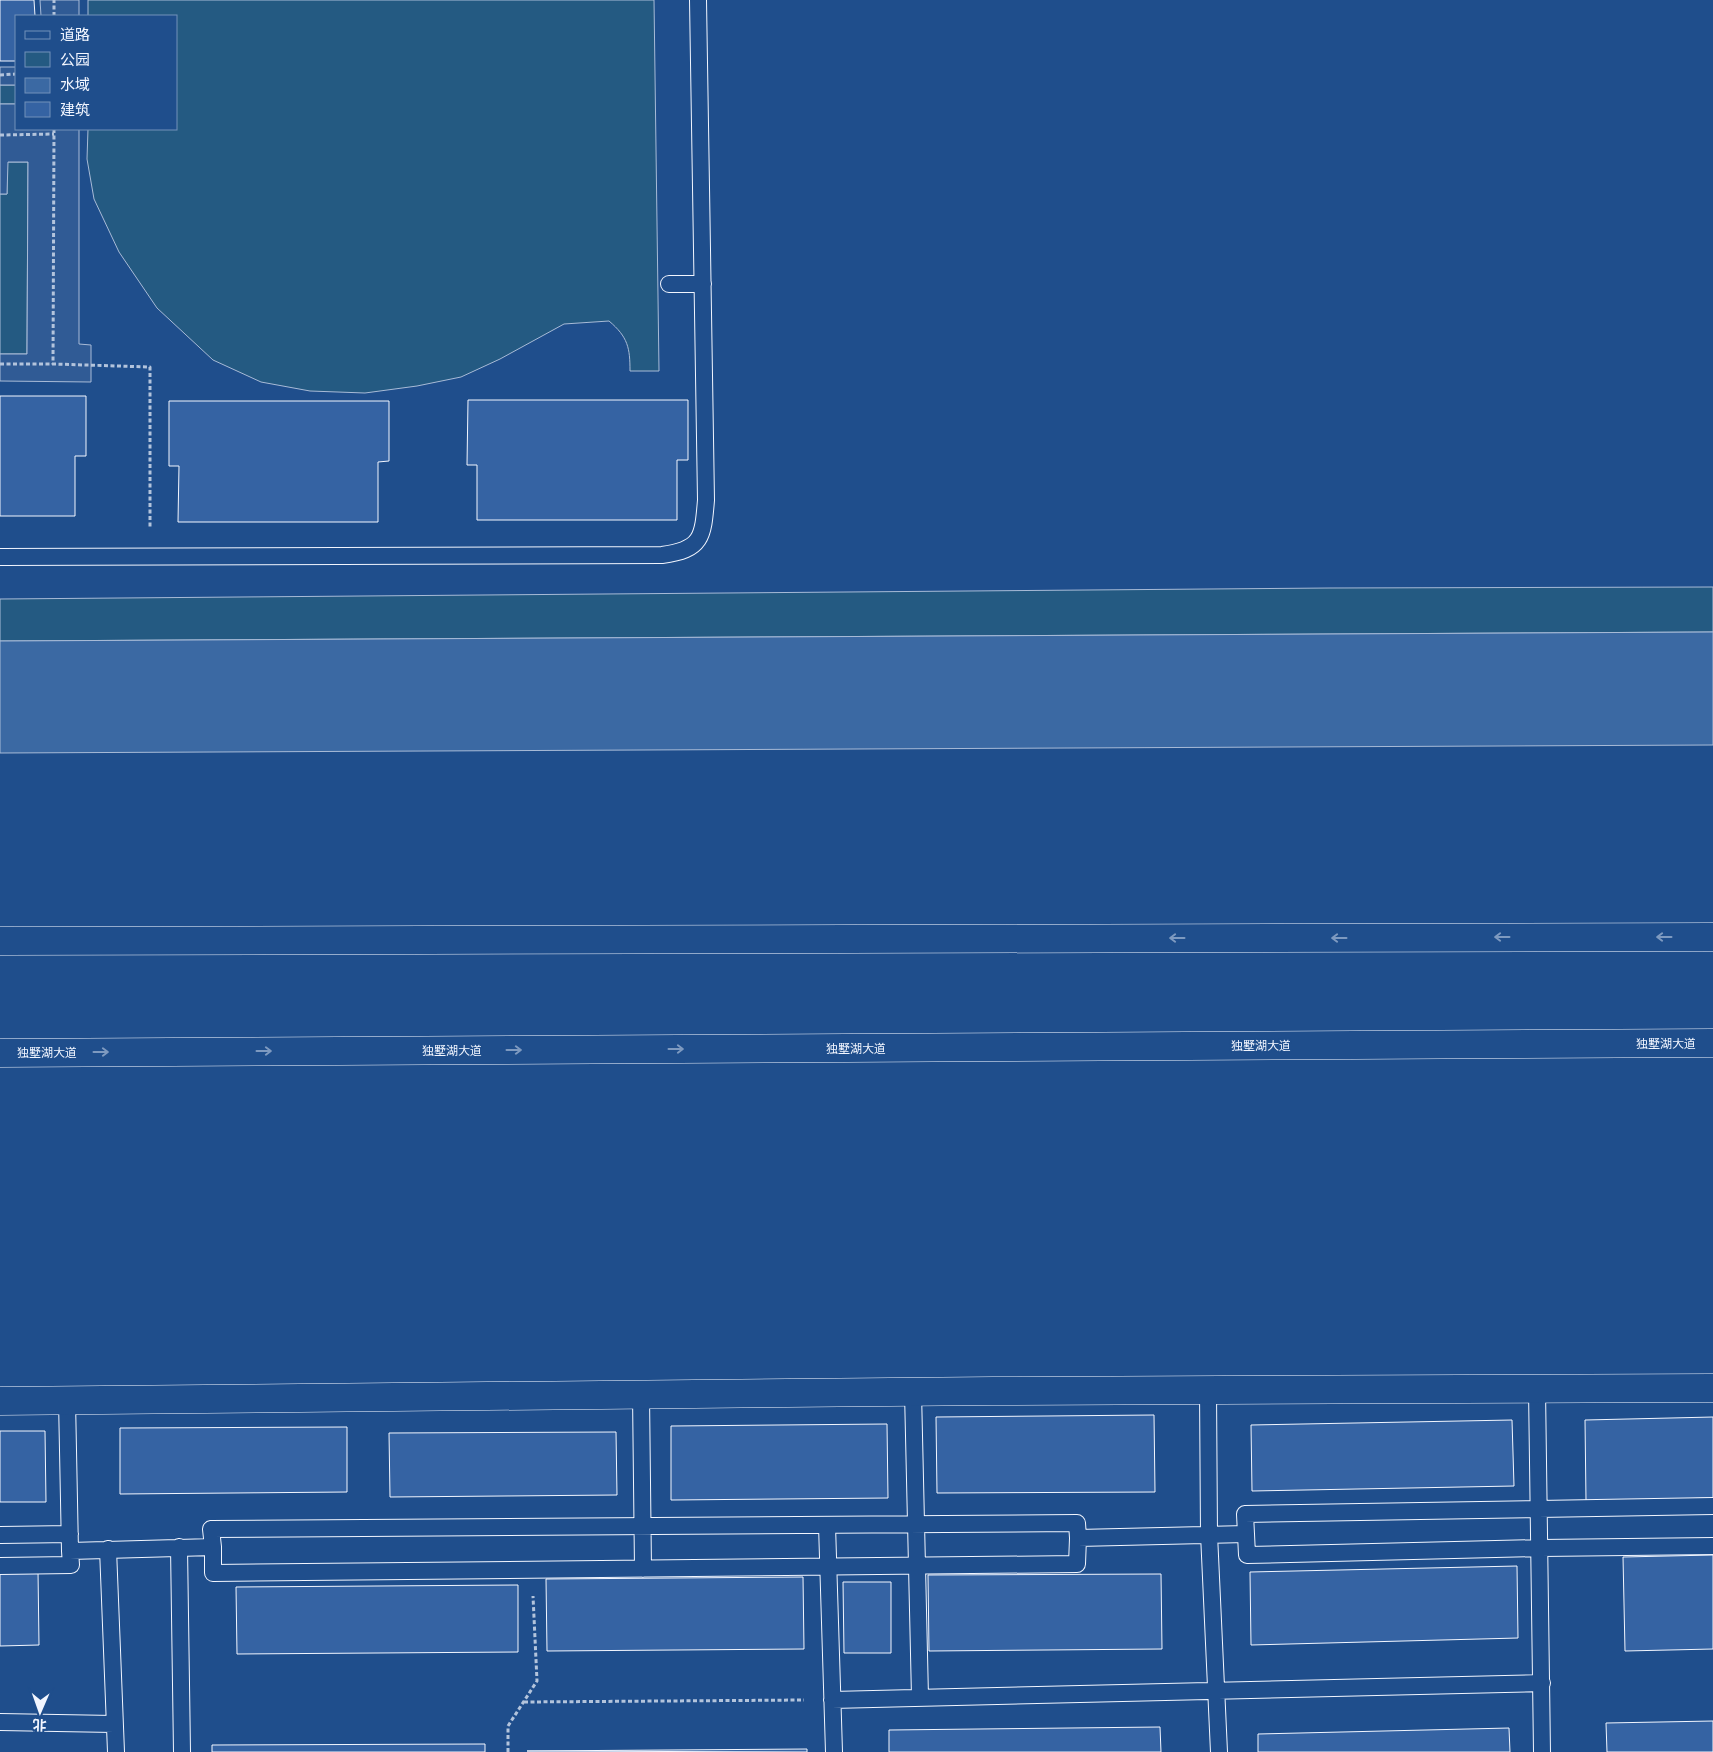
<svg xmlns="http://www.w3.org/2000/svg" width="1713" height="1752" viewBox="0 0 1713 1752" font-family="Montserrat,'Noto Sans SC',sans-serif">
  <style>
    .green { fill: #245a82; stroke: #a8bbd7 }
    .parking { fill: #305b95; stroke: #a8bbd7 }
    .water { fill: #3b69a3; stroke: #a8bbd7 }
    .building { fill: #3563a3; stroke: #f2f6ff }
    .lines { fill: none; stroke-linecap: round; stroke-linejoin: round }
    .service-casing { stroke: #f2f6ff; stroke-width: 18 }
    .minor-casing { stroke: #f2f6ff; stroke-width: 29 }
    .primary-casing { stroke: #f2f6ff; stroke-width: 29 }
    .path { stroke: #b3c4dc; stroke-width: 3; stroke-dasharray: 4 2.5; stroke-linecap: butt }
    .service { stroke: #1f4e8c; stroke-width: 16 }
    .minor { stroke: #1f4e8c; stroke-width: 28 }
    .primary { stroke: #1f4e8c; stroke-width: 28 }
    .oneway { stroke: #7e9ac0 }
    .labels { text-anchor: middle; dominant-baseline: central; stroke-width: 4; stroke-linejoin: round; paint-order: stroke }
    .street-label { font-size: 12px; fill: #f2f6ff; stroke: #1f4e8c }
  </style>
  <rect width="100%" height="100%" fill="#1f4e8c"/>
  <!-- green -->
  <path class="green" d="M 88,0 L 654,0 L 659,371 L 630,371 C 630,348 628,337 609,321 L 564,324 L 500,359 L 461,377 L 417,386 L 365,393 L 310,391 L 261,382 L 213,360 L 157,308 L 119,252 L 94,199 L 87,159 L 88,129 L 176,129 L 176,16 L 88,16 Z
    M 0,85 L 16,85 L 16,104 L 0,104 Z
    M 7,162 L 28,162 L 27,354 L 0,354 L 0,194 L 7,194 Z
    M 1713,587 L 1713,632 L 0,641 L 0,599 L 1330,588 Z"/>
  <!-- parking -->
  <path class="parking" d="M 40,0 L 79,0 L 79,16 L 41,16 Z
    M 0,67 L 16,67 L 16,85 L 0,85 Z
    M 0,104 L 16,104 L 16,129 L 79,129 L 79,344 L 91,345 L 91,382 L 0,381 L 0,354 L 27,354 L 28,162 L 8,162 L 7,194 L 0,194 Z"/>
  <!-- water -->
  <path class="water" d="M 1713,632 L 1713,745 L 0,753 L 0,641 Z"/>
  <!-- building -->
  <path class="building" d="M 0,0 L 34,0 L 35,16 L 16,16 L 16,61 L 0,61 Z
    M 0,396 L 86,396 L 86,456 L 75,456 L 75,516 L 0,516 Z
    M 468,400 L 688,400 L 688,460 L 677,460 L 677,520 L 477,520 L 477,465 L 467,465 Z
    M 169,401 L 389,401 L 389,461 L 378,462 L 378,522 L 178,522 L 179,466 L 169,466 Z
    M 1154,1415 L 1155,1492 L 937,1493 L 936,1417 Z
    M 1713,1417 L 1713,1498 L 1586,1501 L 1585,1420 Z
    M 1512,1420 L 1514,1486 L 1252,1491 L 1251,1425 Z
    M 887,1424 L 888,1498 L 671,1500 L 671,1426 Z
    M 347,1427 L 347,1492 L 120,1494 L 120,1428 Z
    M 0,1431 L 45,1431 L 46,1502 L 0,1502 Z
    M 616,1432 L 617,1495 L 390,1497 L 389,1433 Z
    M 1713,1555 L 1713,1649 L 1625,1651 L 1623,1557 Z
    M 1517,1566 L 1518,1638 L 1251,1645 L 1250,1572 Z
    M 0,1571 L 38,1571 L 39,1645 L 0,1646 Z
    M 1161,1574 L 1162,1649 L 929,1651 L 928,1575 Z
    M 803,1577 L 804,1649 L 547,1651 L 546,1579 Z
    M 843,1582 L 891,1582 L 891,1653 L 844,1653 Z
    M 518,1585 L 518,1652 L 237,1654 L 236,1587 Z
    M 1713,1721 L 1713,1752 L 1607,1752 L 1606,1723 Z
    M 1160,1727 L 1161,1752 L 889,1752 L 889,1730 Z
    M 1509,1728 L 1510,1752 L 1258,1752 L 1258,1734 Z
    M 485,1744 L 485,1752 L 212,1752 L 212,1745 Z
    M 807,1749 L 807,1752 L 527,1751 Z"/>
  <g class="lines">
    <!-- service casing -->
    <g class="service-casing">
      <path id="service" d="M 669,284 L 703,284
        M 0,557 L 662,555 C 702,550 703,537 706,500 L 698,0
        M 1537,1389 L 1542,1752
        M 1208,1390 L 1209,1534 L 1219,1752
        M 913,1392 L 920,1697
        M 641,1395 L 643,1569
        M 67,1400 L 70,1551
        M 827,1525 L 834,1752
        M 1246,1534 L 1245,1514 L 1713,1506
        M 0,1535 L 70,1534
        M 179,1547 L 182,1752
        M 213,1547 L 211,1529 L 1077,1523 L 1078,1538
        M 108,1549 L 116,1752
        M 0,1566 L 71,1565 L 70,1551 L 213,1547 L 213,1573 L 1077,1564 L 1078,1538 L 1246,1534 L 1247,1555 L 1541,1548 L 1713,1546
        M 832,1700 L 1542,1683
        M 0,1722 L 114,1724"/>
    </g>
    <!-- minor casing -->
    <g class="minor-casing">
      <path id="minor" d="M 0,1401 L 993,1391 L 1713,1388"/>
    </g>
    <!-- primary casing -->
    <g class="primary-casing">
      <path id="primary" d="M 0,941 L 1713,937
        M 0,1053 L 1713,1043"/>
    </g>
    <!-- path -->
    <path class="path" d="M 54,16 L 54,0
      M 0,75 L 16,74
      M 54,129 L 53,364 L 150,367 L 150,529
      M 0,135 L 54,134
      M 0,364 L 53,364
      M 524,1702 L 804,1700
      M 508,1752 L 508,1726 L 537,1681 L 533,1596"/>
    <!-- service -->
    <use href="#service" class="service"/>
    <!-- minor -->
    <use href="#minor" class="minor"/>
    <!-- primary -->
    <use href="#primary" class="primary"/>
  </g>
  <!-- one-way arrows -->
  <defs><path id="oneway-shaft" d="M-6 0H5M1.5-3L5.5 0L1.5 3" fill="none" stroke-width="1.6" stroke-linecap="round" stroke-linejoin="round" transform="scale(1.25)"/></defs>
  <g class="oneway">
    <use href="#oneway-shaft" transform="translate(1502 937) rotate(180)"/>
    <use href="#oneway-shaft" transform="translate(1664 937) rotate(180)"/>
    <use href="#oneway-shaft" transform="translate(1177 938) rotate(180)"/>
    <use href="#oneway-shaft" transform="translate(1339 938) rotate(180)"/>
    <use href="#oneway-shaft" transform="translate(676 1049)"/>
    <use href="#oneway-shaft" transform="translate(514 1050)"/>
    <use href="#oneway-shaft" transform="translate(264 1051)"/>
    <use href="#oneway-shaft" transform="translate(101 1052)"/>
  </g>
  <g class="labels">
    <!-- street labels -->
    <g class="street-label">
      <text x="1666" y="1043">独墅湖大道</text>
      <text x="1261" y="1045">独墅湖大道</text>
      <text x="856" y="1048">独墅湖大道</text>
      <text x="452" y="1050">独墅湖大道</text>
      <text x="47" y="1052">独墅湖大道</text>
    </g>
  </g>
  <!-- legend -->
  <rect x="15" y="15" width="162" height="115" fill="#1f4e8c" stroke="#7391ba"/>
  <rect x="25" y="31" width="25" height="8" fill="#1f4e8c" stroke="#7391ba"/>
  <text x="60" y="40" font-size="15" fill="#f2f6ff">道路</text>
  <rect x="25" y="52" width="25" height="15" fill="#245a82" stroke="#7391ba"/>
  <text x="60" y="65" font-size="15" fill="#f2f6ff">公园</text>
  <rect x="25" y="78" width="25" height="15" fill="#3b69a3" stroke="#7391ba"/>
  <text x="60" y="90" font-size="15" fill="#f2f6ff">水域</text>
  <rect x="25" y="102" width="25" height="15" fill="#3563a3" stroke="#7391ba"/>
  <text x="60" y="115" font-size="15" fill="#f2f6ff">建筑</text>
  <!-- north arrow -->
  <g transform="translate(40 1712) rotate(182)" stroke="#1f4e8c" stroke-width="4" paint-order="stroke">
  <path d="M0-4L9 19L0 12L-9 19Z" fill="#f2f6ff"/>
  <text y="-8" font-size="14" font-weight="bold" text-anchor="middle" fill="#f2f6ff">北</text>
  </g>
</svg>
